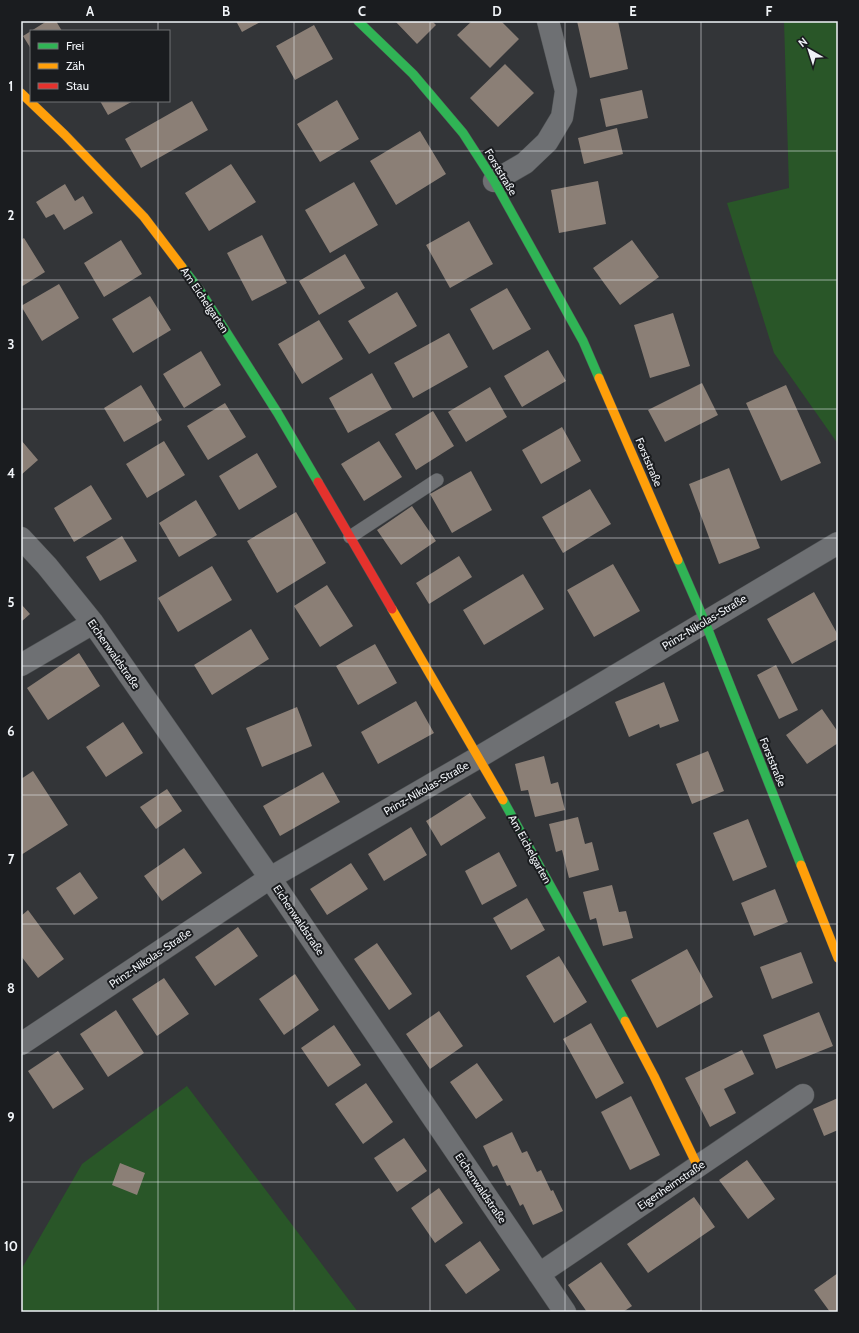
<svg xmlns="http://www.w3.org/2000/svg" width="859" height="1333" viewBox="0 0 859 1333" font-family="Cabin,sans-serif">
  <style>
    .green { fill: #295628 }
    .building { fill: #8b7f76 }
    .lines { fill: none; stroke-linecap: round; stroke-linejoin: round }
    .lane-casing { stroke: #4e5153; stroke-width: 14 }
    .street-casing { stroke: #4e5153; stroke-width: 23 }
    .fast-casing { stroke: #4e5153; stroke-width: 10 }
    .slow-casing { stroke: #4e5153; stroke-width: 10 }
    .jam-casing { stroke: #4e5153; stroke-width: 10 }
    .lane { stroke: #6e7073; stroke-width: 13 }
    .street { stroke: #6e7073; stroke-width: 22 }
    .fast { stroke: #30b455; stroke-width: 9 }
    .slow { stroke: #ff9f0a; stroke-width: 9 }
    .jam { stroke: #e5322d; stroke-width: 9 }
    .grid { fill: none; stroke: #f0f3f7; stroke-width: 1; stroke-opacity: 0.55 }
    .labels { text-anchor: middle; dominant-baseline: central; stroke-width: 4; stroke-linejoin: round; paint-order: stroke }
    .street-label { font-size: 11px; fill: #f0f3f7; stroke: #1a1c1f }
    .neatline { fill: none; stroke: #f0f3f7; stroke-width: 1.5 }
    .grid-label { font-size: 13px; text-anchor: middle; font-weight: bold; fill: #f0f3f7 }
  </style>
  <rect width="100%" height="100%" fill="#333538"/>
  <!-- green -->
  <path class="green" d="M 784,21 L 838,21 L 838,444 L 774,353 L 727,203 L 789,188 Z
    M 187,1086 L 358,1312 L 21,1312 L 21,1270 L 82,1164 Z"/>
  <!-- building -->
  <path class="building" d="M 47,21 L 56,21 L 62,31 L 31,31 L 31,49 L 23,36 Z
    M 236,21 L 262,21 L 242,32 Z
    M 395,21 L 432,21 L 436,25 L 417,44 Z
    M 472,21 L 501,21 L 519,39 L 490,68 L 457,35 Z
    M 577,21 L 618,21 L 628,69 L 590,78 Z
    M 314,25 L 333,59 L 295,80 L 276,46 Z
    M 505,64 L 534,93 L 498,127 L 470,98 Z
    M 642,90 L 648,118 L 606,127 L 600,99 Z
    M 337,100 L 359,139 L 320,162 L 297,124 Z
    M 100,101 L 133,101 L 108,115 Z
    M 192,101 L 208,130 L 141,168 L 125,139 Z
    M 617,128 L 623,154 L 584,164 L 578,138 Z
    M 420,131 L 446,174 L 396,205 L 370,161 Z
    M 231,164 L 256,202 L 209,231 L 185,193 Z
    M 598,181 L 606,224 L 559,233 L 551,190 Z
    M 354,182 L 378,225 L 330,253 L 305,210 Z
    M 65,184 L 75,201 L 83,196 L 93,213 L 64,230 L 54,214 L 46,218 L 36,202 Z
    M 469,221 L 493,264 L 450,288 L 426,245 Z
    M 262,235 L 287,283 L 252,301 L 227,253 Z
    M 24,238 L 45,272 L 21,287 L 21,240 Z
    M 121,240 L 142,274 L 104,297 L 84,263 Z
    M 632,240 L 659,277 L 620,305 L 593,268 Z
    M 345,254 L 365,288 L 319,315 L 299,281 Z
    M 59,284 L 79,318 L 42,341 L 21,306 Z
    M 507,288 L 531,329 L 493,350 L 470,309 Z
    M 397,292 L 417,326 L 369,354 L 348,321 Z
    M 150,296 L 171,330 L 133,353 L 112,319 Z
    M 673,313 L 690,366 L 650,378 L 634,325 Z
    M 319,320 L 343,359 L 302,384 L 278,344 Z
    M 449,333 L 468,367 L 413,398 L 394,363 Z
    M 548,350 L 566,381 L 522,407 L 504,376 Z
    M 201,351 L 221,385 L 184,408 L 163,374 Z
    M 372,373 L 392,409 L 348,433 L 329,398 Z
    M 702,383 L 718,415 L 665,442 L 648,410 Z
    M 141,385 L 162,420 L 124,442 L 104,408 Z
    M 786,385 L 821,463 L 781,481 L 746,403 Z
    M 490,387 L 507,417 L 466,442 L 448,412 Z
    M 225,403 L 246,437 L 208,460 L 187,426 Z
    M 433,411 L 454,446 L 416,470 L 395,434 Z
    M 562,427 L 581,461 L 541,484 L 522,450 Z
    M 21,440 L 38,460 L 21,475 Z
    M 164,441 L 185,475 L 147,498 L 126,464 Z
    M 379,441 L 402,477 L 364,501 L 341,464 Z
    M 257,453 L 277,487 L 239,510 L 219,476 Z
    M 729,468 L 760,548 L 719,564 L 689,484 Z
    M 471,471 L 492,510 L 452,533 L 430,494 Z
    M 91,485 L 112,519 L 74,542 L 54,508 Z
    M 590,489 L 611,524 L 563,553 L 542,517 Z
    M 196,500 L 217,535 L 179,557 L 159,523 Z
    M 412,506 L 436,541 L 401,565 L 377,530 Z
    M 296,512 L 326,563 L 277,593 L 247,541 Z
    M 122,536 L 137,561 L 100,581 L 86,557 Z
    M 459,556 L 472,577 L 429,604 L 416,583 Z
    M 613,564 L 640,611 L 594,637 L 567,590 Z
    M 212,566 L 232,600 L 178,632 L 158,598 Z
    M 523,574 L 544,609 L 484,645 L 463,610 Z
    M 327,585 L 353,626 L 320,647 L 294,606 Z
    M 814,592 L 838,635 L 838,639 L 792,664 L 767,619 Z
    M 21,604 L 30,614 L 21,622 Z
    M 251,629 L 269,659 L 212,695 L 194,665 Z
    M 375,644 L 397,683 L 358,705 L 336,666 Z
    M 79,653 L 100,686 L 48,720 L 27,688 Z
    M 776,665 L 798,710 L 779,719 L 757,675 Z
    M 664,682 L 679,721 L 660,728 L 659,724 L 629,737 L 615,702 Z
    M 416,701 L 434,733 L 378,764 L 361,732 Z
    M 297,707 L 312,746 L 262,767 L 246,728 Z
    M 822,709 L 838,732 L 838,743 L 807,764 L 786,735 Z
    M 123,722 L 143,753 L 106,777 L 86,747 Z
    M 708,751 L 724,791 L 692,804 L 676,764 Z
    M 544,756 L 551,784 L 558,782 L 565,810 L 535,817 L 528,790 L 521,791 L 515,764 Z
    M 33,771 L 68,825 L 21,855 L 21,779 Z
    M 323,772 L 340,802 L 280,836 L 263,806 Z
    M 167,789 L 182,811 L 156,829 L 140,807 Z
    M 470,793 L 486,818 L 441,846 L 426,821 Z
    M 578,817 L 585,844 L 592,842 L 599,870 L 569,878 L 562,850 L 556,852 L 549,824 Z
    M 748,819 L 767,867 L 733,881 L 713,833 Z
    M 411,827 L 427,855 L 384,881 L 368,854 Z
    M 184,848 L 202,873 L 162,901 L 144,876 Z
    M 499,852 L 517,886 L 482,905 L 465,871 Z
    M 351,863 L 368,889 L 327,915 L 310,889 Z
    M 80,872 L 98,898 L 74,915 L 56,888 Z
    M 612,885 L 619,912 L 626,911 L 633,938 L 603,946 L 596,918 L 590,920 L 583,892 Z
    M 775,889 L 788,922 L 754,936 L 741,903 Z
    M 527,898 L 545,930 L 511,950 L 493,918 Z
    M 28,910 L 64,959 L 38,978 L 21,956 L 21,916 Z
    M 238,927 L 258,956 L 215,986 L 195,957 Z
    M 377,943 L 412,994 L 389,1010 L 354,959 Z
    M 687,949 L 713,997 L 657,1028 L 631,980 Z
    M 801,952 L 813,983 L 772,999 L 760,967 Z
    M 559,956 L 587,1002 L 554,1023 L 526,976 Z
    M 295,974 L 319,1010 L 284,1035 L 259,999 Z
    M 164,978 L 189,1014 L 157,1036 L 132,999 Z
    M 116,1010 L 144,1053 L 108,1077 L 80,1034 Z
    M 439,1011 L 463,1046 L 430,1069 L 406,1034 Z
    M 819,1012 L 833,1046 L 776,1069 L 763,1035 Z
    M 591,1023 L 624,1083 L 596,1099 L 563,1039 Z
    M 334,1025 L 361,1065 L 328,1087 L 301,1048 Z
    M 742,1050 L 754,1074 L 724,1089 L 736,1113 L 710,1127 L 685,1078 Z
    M 58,1051 L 84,1089 L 53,1109 L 28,1071 Z
    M 477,1063 L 503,1100 L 476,1119 L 450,1082 Z
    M 366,1083 L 393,1122 L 363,1144 L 335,1104 Z
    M 631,1096 L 660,1155 L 630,1170 L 601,1112 Z
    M 838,1098 L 838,1130 L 824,1136 L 813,1109 Z
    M 512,1132 L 522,1153 L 527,1151 L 537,1172 L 541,1170 L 551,1191 L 553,1190 L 563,1211 L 533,1225 L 523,1204 L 520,1206 L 510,1185 L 507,1186 L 497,1165 L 493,1167 L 483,1146 Z
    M 404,1138 L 427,1171 L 397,1192 L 374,1158 Z
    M 747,1160 L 775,1199 L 748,1219 L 719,1180 Z
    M 120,1163 L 145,1173 L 137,1195 L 112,1185 Z
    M 439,1188 L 463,1223 L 435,1243 L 411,1208 Z
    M 694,1197 L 715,1227 L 648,1273 L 627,1244 Z
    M 480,1241 L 500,1270 L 466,1294 L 445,1265 Z
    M 601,1262 L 632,1306 L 623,1312 L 587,1312 L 568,1285 Z
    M 838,1273 L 838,1312 L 830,1312 L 814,1290 Z"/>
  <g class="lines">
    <!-- lane casing -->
    <g class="lane-casing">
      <path id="lane" d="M 350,537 L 437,480"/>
    </g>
    <!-- street casing -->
    <g class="street-casing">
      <path id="street" d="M 494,181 L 525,163 L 547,142 L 562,117 L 566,91 L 548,21
        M 21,538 L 47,566 L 93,623 L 270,878 L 565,1312
        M 21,665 L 93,623
        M 21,1044 L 270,878 L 479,757 L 838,543
        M 539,1274 L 803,1095"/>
    </g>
    <!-- fast casing -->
    <g class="fast-casing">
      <path id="fast" d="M 358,21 L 413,74 L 463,133 L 494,181 L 583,341 L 599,378
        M 182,267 L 199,289 L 277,412 L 318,482
        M 678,560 L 705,622 L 801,865
        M 503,800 L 625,1021"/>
    </g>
    <!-- slow casing -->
    <g class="slow-casing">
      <path id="slow" d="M 21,93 L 65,135 L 144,217 L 182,267
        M 599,378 L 678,560
        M 392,609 L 503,800
        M 801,865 L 838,958
        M 625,1021 L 654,1076 L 698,1167"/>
    </g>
    <!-- jam casing -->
    <g class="jam-casing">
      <path id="jam" d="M 318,482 L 392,609"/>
    </g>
    <!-- lane -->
    <use href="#lane" class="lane"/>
    <!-- street -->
    <use href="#street" class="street"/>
    <!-- fast -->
    <use href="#fast" class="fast"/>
    <!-- slow -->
    <use href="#slow" class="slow"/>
    <!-- jam -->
    <use href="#jam" class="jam"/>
  </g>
  <!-- grid -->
  <path class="grid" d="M 158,21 L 158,31M 294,21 L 294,1312M 430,21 L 430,1312M 565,21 L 565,1312M 701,21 L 701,1312M 158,101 L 158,1312M 21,151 L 838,151M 21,280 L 838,280M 21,409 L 838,409M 21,538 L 838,538M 21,666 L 838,666M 21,795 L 838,795M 21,924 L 838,924M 21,1053 L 838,1053M 21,1182 L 838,1182"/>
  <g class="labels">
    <!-- street labels -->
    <g class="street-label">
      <text transform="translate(501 172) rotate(59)">Forststraße</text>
      <text transform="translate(205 300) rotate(56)">Am Eichelgarten</text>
      <text transform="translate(649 462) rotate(67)">Forststraße</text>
      <text transform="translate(704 622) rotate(-31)">Prinz-Nikolas-Straße</text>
      <text transform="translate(114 654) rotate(55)">Eichenwaldstraße</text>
      <text transform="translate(773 762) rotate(68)">Forststraße</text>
      <text transform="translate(426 788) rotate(-30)">Prinz-Nikolas-Straße</text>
      <text transform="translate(530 849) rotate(61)">Am Eichelgarten</text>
      <text transform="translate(299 920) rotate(56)">Eichenwaldstraße</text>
      <text transform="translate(150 958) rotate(-34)">Prinz-Nikolas-Straße</text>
      <text transform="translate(671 1185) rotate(-34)">Eigenheimstraße</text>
      <text transform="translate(481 1188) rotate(56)">Eichenwaldstraße</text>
    </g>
  </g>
  <!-- border -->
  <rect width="859" height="1333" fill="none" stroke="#1a1c1f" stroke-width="44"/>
  <!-- legend -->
  <rect x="30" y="30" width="140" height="72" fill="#1a1c1f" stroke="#707275"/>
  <rect x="38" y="43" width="20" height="6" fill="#30b455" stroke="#707275"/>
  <text x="66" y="50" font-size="12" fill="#f0f3f7">Frei</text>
  <rect x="38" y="63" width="20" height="6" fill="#ff9f0a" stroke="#707275"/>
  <text x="66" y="70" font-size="12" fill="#f0f3f7">Zäh</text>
  <rect x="38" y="83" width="20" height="6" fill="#e5322d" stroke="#707275"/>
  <text x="66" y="90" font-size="12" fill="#f0f3f7">Stau</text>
  <!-- north arrow -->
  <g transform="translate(809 50) rotate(321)" stroke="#1a1c1f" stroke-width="3" paint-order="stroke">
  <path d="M0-3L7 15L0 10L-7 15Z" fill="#f0f3f7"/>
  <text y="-6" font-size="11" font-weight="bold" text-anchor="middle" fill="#f0f3f7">N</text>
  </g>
  <rect x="22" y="22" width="815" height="1289" class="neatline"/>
  <g class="grid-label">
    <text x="90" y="16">A</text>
    <text x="226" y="16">B</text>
    <text x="362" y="16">C</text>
    <text x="497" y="16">D</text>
    <text x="633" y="16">E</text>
    <text x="769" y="16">F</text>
    <text x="11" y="91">1</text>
    <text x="11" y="220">2</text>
    <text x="11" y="349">3</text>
    <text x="11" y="478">4</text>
    <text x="11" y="607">5</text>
    <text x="11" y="736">6</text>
    <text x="11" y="864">7</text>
    <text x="11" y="993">8</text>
    <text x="11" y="1122">9</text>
    <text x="11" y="1251">10</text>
  </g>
</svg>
